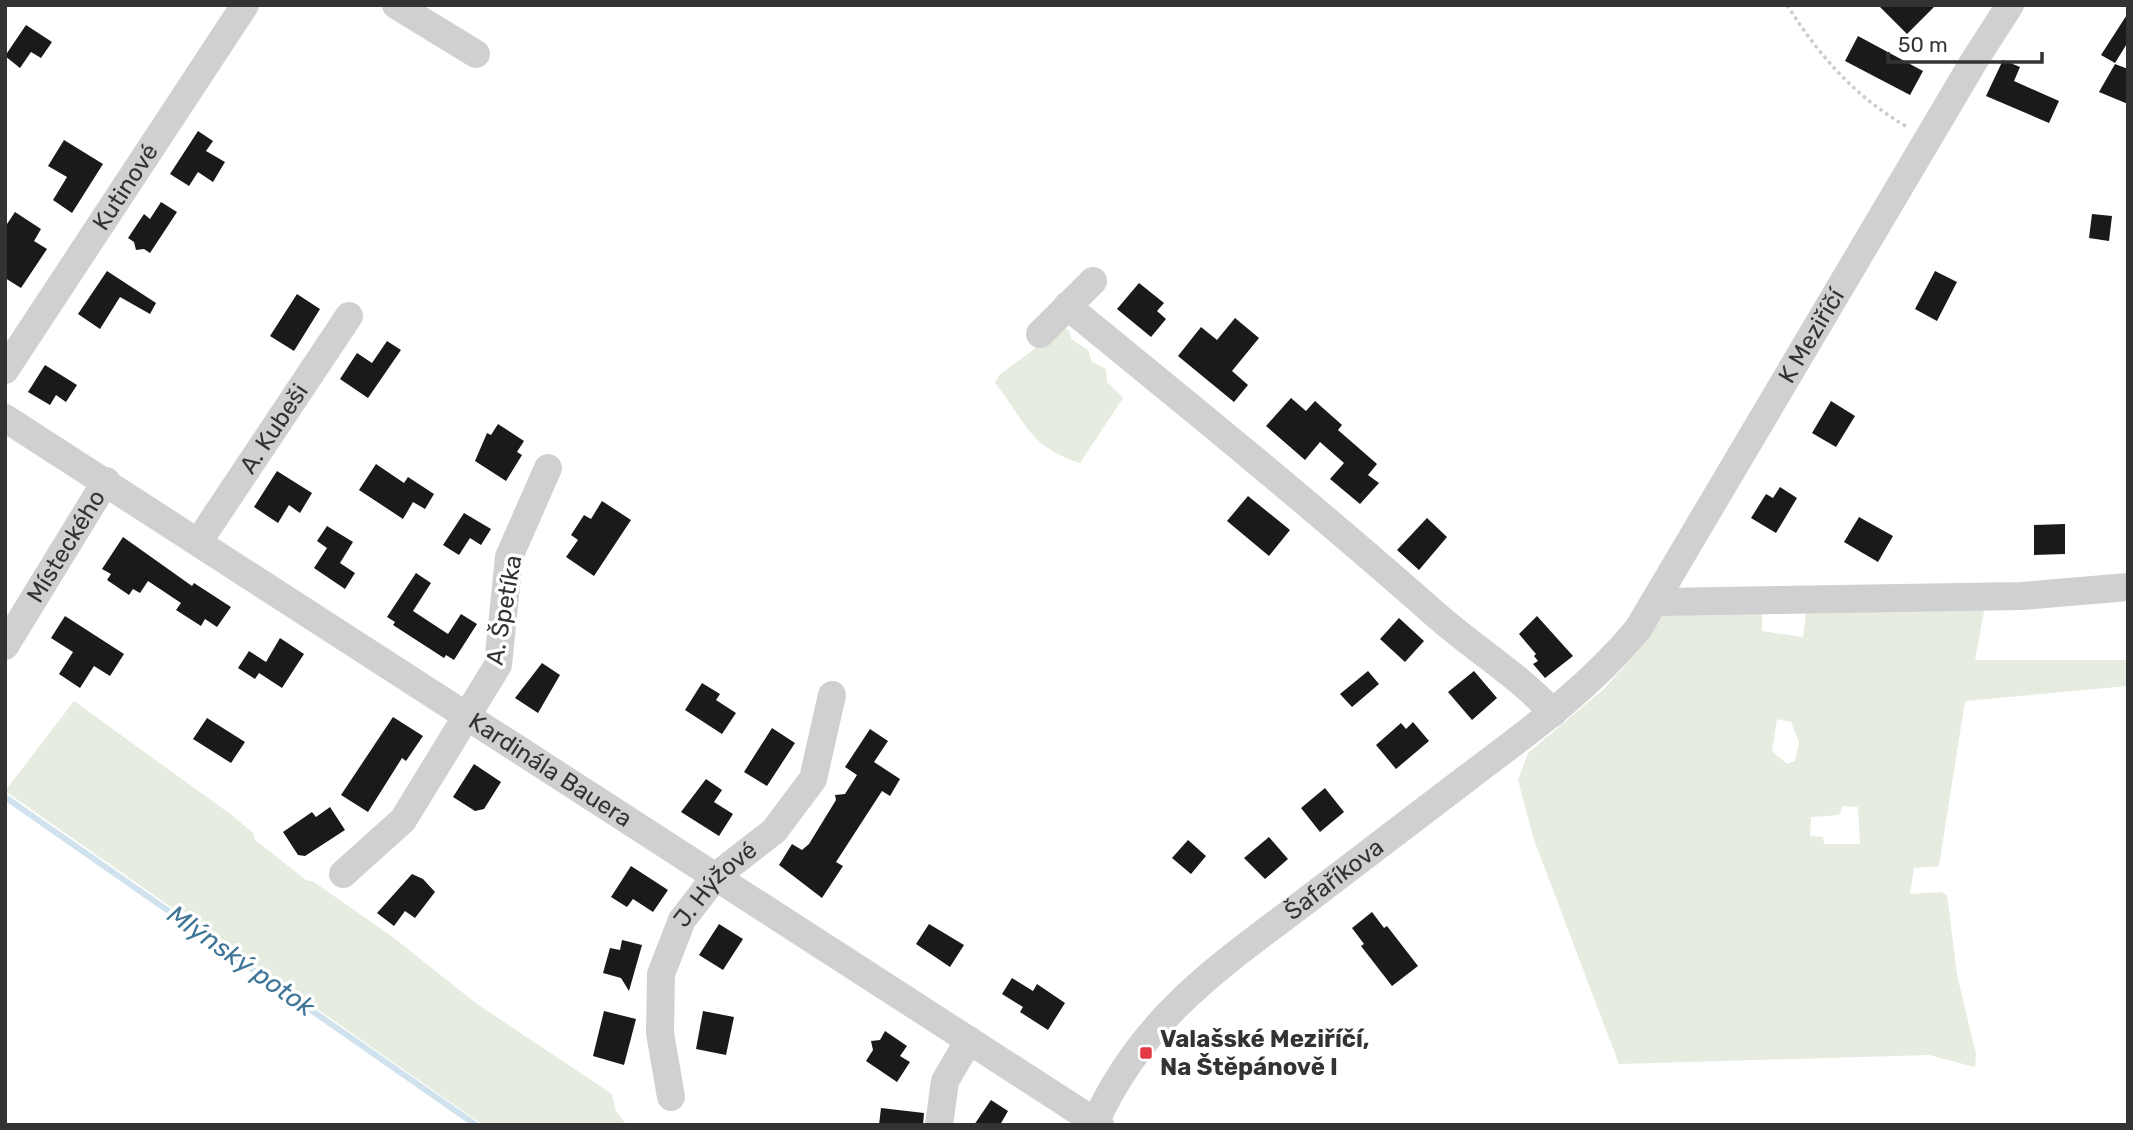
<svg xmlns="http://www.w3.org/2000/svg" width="2133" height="1130" viewBox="0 0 2133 1130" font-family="Rubik,sans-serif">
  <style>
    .green { fill: #e6ecdf; fill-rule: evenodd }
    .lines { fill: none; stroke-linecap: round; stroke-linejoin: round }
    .stream { stroke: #cfe2ee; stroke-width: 6 }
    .building { fill: #1a1a1a }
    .path { stroke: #cdcdcd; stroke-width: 3.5; stroke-dasharray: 3.5 3.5; stroke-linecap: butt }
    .minor { stroke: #d0d0d0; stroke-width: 28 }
    .poi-dot { fill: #e63946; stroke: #fff; stroke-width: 2.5 }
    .labels { text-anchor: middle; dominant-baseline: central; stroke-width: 7; stroke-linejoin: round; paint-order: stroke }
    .street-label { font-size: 24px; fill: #333; stroke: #fff }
    .poi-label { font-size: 24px; font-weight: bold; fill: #333; stroke: #fff; text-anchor: start }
    .water-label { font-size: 26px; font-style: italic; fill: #3f7597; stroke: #fff }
  </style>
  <rect width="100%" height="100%" fill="#fff"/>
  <!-- green -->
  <path class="green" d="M 1063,328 L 1069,330 L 1071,339 L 1088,350 L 1092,362 L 1106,369 L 1107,382 L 1123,398 L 1080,463 C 1028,446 1027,423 995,383 L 999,375 Z
    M 1762,604 L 1762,631 L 1803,637 L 1807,605 L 1985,606 L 1975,660 L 2128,660 L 2128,686 L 1965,701 L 1939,866 L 1914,868 L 1910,894 L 1941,892 L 1947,895 L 1957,975 L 1976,1054 L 1975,1067 L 1929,1055 L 1619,1064 L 1616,1056 L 1534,840 L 1518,780 L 1528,753 L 1605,688 L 1637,652 L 1670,605 ZM 1777,719 L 1791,722 L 1799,742 L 1795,761 L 1787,764 L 1772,751 ZM 1843,806 L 1858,807 L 1860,844 L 1824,844 L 1823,837 L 1810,836 L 1811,817 L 1839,815 Z
    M 74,701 L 233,816 L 254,834 L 254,839 L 306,880 L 314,882 L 394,938 L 477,1004 L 612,1094 L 615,1109 L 626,1125 L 483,1125 L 5,791 Z"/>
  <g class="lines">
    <!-- stream -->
    <path class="stream" d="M 5,797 L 476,1125"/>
  </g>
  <!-- building -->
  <path class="building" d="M 1878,5 L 1936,5 L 1907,34 Z
    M 2128,13 L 2128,42 L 2115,63 L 2101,55 Z
    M 26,25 L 52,42 L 41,58 L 31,52 L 20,68 L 5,56 Z
    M 1858,36 L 1923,71 L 1910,95 L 1845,61 Z
    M 2003,60 L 2020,67 L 2014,81 L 2059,101 L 2049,123 L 1986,96 Z
    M 2115,64 L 2128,69 L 2128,104 L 2099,92 Z
    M 198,131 L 213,141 L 206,151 L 225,162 L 213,182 L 198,172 L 189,186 L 170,174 Z
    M 64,140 L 103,164 L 72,213 L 53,200 L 67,177 L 48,166 Z
    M 161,202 L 177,212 L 150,253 L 144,249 L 136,250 L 134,242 L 128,238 L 144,214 L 150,219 Z
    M 15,212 L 41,229 L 34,241 L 47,249 L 21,288 L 5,278 L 5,227 Z
    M 2092,214 L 2112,216 L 2109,241 L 2089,238 Z
    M 107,271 L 156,303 L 150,314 L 120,297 L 100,329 L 78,314 Z
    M 1935,271 L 1957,282 L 1937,321 L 1915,309 Z
    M 1139,283 L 1164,303 L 1157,311 L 1166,319 L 1151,337 L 1117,309 Z
    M 297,294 L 320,309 L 294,351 L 270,336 Z
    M 1235,318 L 1259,338 L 1232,371 L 1248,385 L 1234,402 L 1178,356 L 1201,327 L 1217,340 Z
    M 387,341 L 401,350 L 368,398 L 340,379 L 357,353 L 372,363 Z
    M 45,365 L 77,385 L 66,402 L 56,395 L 50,405 L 28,392 Z
    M 1291,398 L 1306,411 L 1315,401 L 1342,425 L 1338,430 L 1377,464 L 1368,475 L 1379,483 L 1360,504 L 1330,479 L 1344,463 L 1320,442 L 1305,460 L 1266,426 Z
    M 1831,401 L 1855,416 L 1836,447 L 1812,433 Z
    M 498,424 L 524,441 L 517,452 L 522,455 L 506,481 L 475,461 L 487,433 L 491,435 Z
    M 376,464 L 404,483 L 408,477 L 434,494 L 425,509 L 413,502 L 403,519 L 359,490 Z
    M 277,471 L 312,493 L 300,513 L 289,505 L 278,523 L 254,507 Z
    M 1780,487 L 1797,498 L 1776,533 L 1751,518 L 1766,494 L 1773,498 Z
    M 1248,496 L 1290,530 L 1269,556 L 1227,521 Z
    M 602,501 L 631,520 L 594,576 L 566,557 L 578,540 L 571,535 L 584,515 L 591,519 Z
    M 464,513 L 491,529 L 481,545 L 470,538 L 459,555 L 443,545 Z
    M 1859,517 L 1893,536 L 1878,562 L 1844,542 Z
    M 1427,518 L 1447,537 L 1419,570 L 1397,550 Z
    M 2065,524 L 2065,554 L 2034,555 L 2034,525 Z
    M 327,526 L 353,542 L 340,563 L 355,573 L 345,589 L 314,568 L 327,548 L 317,541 Z
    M 123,537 L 192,586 L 194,583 L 231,607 L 217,627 L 205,619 L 201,626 L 176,610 L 181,603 L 148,581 L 140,593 L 133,589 L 129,595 L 107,580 L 111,574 L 102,569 Z
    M 416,573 L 431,583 L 413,611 L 448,634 L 461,614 L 477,624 L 454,660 L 446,655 L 444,658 L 393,625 L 395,622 L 387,617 Z
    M 65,616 L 124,654 L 110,676 L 94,666 L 80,688 L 59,674 L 73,652 L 51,638 Z
    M 1537,616 L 1573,656 L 1545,678 L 1533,664 L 1538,661 L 1534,656 L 1536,654 L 1519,634 Z
    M 1399,618 L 1424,641 L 1405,662 L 1380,639 Z
    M 280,638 L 304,654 L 282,688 L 259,673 L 255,679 L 238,668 L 249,651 L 266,662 Z
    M 542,663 L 560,675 L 538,713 L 515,698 Z
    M 1368,671 L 1379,684 L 1352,707 L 1340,694 Z
    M 1474,671 L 1497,698 L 1472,720 L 1448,692 Z
    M 702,683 L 720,694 L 716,700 L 736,713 L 722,734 L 685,710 Z
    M 393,717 L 423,736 L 406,761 L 402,758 L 368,812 L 341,795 Z
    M 207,718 L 245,742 L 231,763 L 193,739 Z
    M 1413,722 L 1429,741 L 1396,769 L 1376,745 L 1401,723 L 1406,729 Z
    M 772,728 L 795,743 L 767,786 L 744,772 Z
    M 870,729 L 888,741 L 874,762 L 900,779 L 890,796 L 882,791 L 836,862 L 843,866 L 822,898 L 779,865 L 792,844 L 802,850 L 809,844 L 836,800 L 835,795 L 845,794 L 857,775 L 845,767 Z
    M 474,764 L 501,782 L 484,809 L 475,811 L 453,797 Z
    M 706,779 L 722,790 L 714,802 L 733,814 L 719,836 L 681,812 Z
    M 1325,788 L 1344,812 L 1320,832 L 1301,808 Z
    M 330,807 L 345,830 L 305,856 L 298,855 L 283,832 L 312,812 L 316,817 Z
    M 1269,837 L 1288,859 L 1265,879 L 1244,858 Z
    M 1188,840 L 1206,856 L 1191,874 L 1172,858 Z
    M 631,866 L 668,890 L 653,912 L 633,899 L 627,907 L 611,897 Z
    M 412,874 L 423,879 L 435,892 L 415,918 L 405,911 L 394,926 L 377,913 Z
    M 1372,912 L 1384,928 L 1387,926 L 1418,966 L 1392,986 L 1361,946 L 1364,944 L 1352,928 Z
    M 719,924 L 743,939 L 723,970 L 699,955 Z
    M 929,924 L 964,945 L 950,967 L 916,944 Z
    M 622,940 L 642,945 L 629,991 L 621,978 L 603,973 L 610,948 L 620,950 Z
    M 1012,978 L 1033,991 L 1037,984 L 1065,1003 L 1048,1030 L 1020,1012 L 1023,1007 L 1002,994 Z
    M 604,1011 L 636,1019 L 624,1065 L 593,1056 Z
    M 703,1011 L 734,1017 L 726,1055 L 696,1049 Z
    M 885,1031 L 907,1046 L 900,1056 L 910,1062 L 897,1082 L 866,1061 L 873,1050 L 871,1041 L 880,1040 Z
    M 991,1100 L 1008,1111 L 1000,1125 L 974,1125 Z
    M 881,1108 L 924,1113 L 923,1125 L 879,1125 Z"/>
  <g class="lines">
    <!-- path -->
    <path class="path" d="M 1787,5 C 1820,57 1855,97 1909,128"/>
    <!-- minor -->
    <g class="minor">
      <path d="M 396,5 L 476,54"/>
      <path d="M 1067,306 C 1191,407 1315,508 1435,614 C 1473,648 1519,675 1553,713"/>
      <path d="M 1040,334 L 1093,281"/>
      <path id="s1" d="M 5,370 L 245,5"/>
      <path id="s2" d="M 5,418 L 1100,1125"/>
      <path id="s3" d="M 199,541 L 349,316"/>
      <path d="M 1657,602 L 2022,596 L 2128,587"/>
      <path id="s4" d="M 5,646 L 106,481"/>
      <path d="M 343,874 L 403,820 L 498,665 L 509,557 L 548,468"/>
      <path id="s5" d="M 671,1097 L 660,1033 L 661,974 L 682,920 L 716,876 L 774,831 L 813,779 L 832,695"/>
      <path d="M 939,1125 L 945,1081 L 969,1040"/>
      <path id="s6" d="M 1094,1125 C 1140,1022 1211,972 1298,907 C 1355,863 1413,819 1471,775 C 1531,730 1590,687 1638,629 L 1974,61 L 2010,5"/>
    </g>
  </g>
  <!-- markers -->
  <rect class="poi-dot" x="1139" y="1046" width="14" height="14" rx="3.5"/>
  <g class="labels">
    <!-- street labels -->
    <g class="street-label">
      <text stroke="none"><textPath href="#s1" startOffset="219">Kutinové</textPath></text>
      <text stroke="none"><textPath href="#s6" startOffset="1083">K Meziříčí</textPath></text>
      <text stroke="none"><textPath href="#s3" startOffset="135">A. Kubeši</textPath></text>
      <text stroke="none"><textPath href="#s4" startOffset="117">Místeckého</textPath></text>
      <text transform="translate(504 610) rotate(-80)">A. Špetíka</text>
      <text stroke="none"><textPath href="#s2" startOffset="649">Kardinála Bauera</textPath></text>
      <text stroke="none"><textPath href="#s6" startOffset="348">Šafaříkova</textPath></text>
      <text stroke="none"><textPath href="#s5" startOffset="231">J. Hýžové</textPath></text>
    </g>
    <!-- poi labels -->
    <g class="poi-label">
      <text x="1160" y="1039">Valašské Meziříčí,<tspan x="1160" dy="28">Na Štěpánově I</tspan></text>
    </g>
    <!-- water labels -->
    <g class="water-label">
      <text transform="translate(241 961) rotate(35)">Mlýnský potok</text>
    </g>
  </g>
  <!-- border -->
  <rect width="2133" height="1130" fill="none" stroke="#333333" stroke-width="14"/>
  <!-- scale -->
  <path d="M1888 52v10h154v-10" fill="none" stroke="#333333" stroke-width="3.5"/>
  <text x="1898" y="52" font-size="21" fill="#333333" stroke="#ffffff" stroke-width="5" paint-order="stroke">50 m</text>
</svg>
